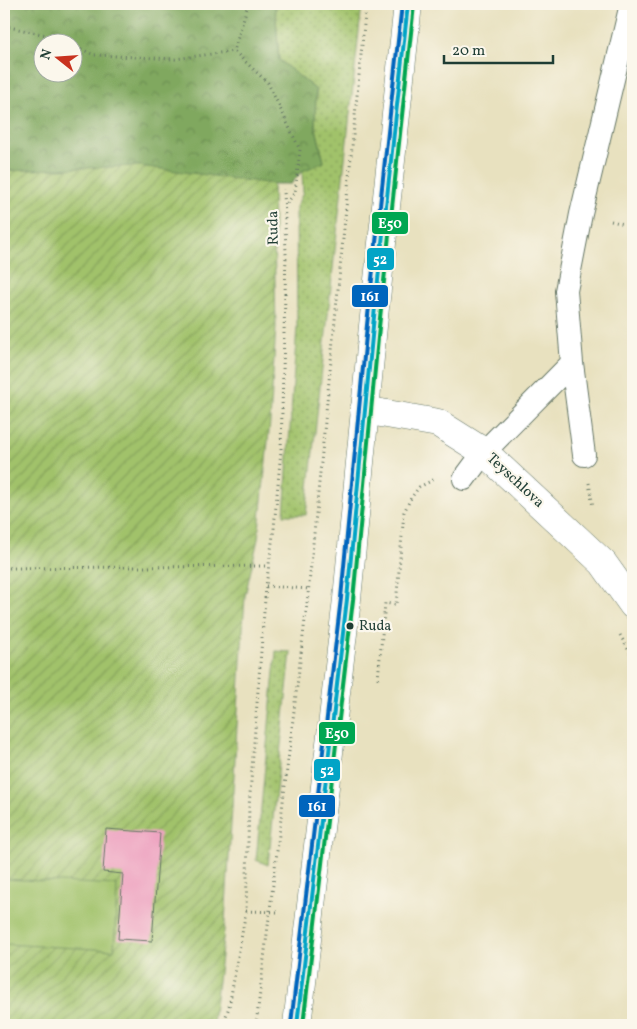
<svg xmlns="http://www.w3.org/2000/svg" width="637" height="1029" viewBox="0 0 637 1029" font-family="Vollkorn,serif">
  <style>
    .grass { fill: url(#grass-dots); stroke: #608050 }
    .forest { fill: url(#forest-crowns); stroke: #50724a; fill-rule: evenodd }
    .garden { fill: url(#garden-furrows); stroke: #608050 }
    .pitch { fill: #a1c26b; stroke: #608050 }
    .building { fill: #eea4c1 }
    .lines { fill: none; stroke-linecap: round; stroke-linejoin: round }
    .service-casing { stroke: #657665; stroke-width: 24 }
    .minor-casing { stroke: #657665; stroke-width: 29 }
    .tertiary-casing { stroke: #657665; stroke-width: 29 }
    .path { stroke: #657665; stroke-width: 3; stroke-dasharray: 1 4; stroke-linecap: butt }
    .service { stroke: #fff; stroke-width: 22 }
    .minor { stroke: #fff; stroke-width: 28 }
    .tertiary { stroke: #fff; stroke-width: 28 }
    .bus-1-casing { stroke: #fbf7ec; stroke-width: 8 }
    .bus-2-casing { stroke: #fbf7ec; stroke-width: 8 }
    .bus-3-casing { stroke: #fbf7ec; stroke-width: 8 }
    .bus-1 { stroke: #02a4c6; stroke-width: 4 }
    .bus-2 { stroke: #00a651; stroke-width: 4 }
    .bus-3 { stroke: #0065bd; stroke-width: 4 }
    .bus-dot { fill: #1f3d34; stroke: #fbf7ec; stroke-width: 2 }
    .labels { text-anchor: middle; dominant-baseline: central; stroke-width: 4.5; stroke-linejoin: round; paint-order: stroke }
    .bus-label { font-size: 14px; fill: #1f3d34; stroke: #fbf7ec; text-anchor: start }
    .street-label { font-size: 15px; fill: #1f3d34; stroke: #fbf7ec }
    .line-badge { stroke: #fbf7ec; stroke-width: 2 }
    .badge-label { font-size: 14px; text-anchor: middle; font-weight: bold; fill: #fff }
  </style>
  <defs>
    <pattern id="grass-dots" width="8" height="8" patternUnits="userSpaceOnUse" patternTransform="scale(1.25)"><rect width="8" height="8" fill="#a1c26b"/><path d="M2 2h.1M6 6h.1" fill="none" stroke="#839f59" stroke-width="1.8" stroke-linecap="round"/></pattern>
    <pattern id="forest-crowns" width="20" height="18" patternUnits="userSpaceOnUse" patternTransform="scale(1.25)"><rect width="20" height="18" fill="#80a85f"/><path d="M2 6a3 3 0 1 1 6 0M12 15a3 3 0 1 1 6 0" fill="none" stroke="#688a4f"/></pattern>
    <pattern id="garden-furrows" width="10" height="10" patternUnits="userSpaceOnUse" patternTransform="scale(1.25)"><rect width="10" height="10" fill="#a1c26b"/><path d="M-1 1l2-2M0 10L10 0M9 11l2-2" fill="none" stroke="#839f59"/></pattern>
  </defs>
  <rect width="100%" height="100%" fill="#fbf7ec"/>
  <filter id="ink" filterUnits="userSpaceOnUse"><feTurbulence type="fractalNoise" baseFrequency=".02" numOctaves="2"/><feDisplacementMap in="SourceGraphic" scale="10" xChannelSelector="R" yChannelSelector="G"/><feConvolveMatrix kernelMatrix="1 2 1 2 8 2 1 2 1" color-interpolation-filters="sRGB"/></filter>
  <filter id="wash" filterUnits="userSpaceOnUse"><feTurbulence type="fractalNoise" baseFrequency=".0096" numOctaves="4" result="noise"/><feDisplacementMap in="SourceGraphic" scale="20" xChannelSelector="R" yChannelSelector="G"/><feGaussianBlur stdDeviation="1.12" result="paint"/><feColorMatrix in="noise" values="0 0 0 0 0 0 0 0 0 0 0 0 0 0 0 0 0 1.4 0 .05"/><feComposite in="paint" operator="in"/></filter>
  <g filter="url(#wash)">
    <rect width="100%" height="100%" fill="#e8e1bf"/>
    <!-- grass -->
    <path class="grass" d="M 275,4 L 362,4 L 306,515 L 284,515 L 297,326 L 296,207 L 303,193 L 302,171 L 324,162 L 315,124 L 316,90 L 279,60 Z
      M 276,651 L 291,652 L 268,865 L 256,860 Z"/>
    <!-- forest -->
    <path class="forest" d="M 4,4 L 275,4 L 279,60 L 316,90 L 315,124 L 324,162 L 302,171 L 291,184 L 273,184 L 139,166 L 4,171 ZM 42,42 L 72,42 L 72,72 L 42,72 Z"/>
    <!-- garden -->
    <path class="garden" d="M 139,166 L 273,184 L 276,327 L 270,422 L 258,539 L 245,596 L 225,922 L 213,1023 L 208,1022 L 207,1025 L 4,1025 L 4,171 Z"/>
    <!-- pitch -->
    <path class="pitch" d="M 4,879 L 117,885 L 114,950 L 4,944 Z"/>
    <g id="blocks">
      <!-- building -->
      <path class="building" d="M 106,829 L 160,833 L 152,941 L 118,939 L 123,874 L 103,872 Z"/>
    </g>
  </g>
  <g filter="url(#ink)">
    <use href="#blocks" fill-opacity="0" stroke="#657665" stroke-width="1"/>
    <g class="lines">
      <!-- service casing -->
      <g class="service-casing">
        <path id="service" d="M 584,455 L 572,363 L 566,291 L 581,214 L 631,4
          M 464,479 L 484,452 L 572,363"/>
      </g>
      <!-- minor casing -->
      <g class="minor-casing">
        <path id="minor" d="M 364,410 L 438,423 L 484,452 L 603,563 L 633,605"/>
      </g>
      <!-- tertiary casing -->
      <g class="tertiary-casing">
        <path id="tertiary" d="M 297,1025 L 347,599 L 373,326 L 408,4"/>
      </g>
      <!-- path -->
      <path class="path" d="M 248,4 L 234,51 L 268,83 L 300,150 L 295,192 L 285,206
        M 4,26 L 51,36 L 66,42
        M 72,45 L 94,55 L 175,59 L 234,51
        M 611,221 L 633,226
        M 589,483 L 593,507
        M 4,568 L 269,566
        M 266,586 L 309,589
        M 620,635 L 633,658
        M 378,679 L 385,603 L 396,605 L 404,512 L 411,498 L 419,487 L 435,479
        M 246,911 L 277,912
        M 223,1025 L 229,1007 L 246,911 L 249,807 L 266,586 L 274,528 L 281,450 L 286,255 L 284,189
        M 256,1025 L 308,595 L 366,4"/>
      <!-- service -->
      <use href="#service" class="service"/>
      <!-- minor -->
      <use href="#minor" class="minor"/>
      <!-- tertiary -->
      <use href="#tertiary" class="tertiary"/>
      <!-- bus-1 casing -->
      <g class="bus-1-casing">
        <path id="bus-1" d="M 297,1025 L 347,599 L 373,326 L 408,4"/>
      </g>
      <!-- bus-2 casing -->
      <g class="bus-2-casing">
        <path id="bus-2" d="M 303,1025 L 353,600 L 379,327 L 414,5"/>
      </g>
      <!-- bus-3 casing -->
      <g class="bus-3-casing">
        <path id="bus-3" d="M 291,1024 L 341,598 L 367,325 L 402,4"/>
      </g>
      <!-- bus-1 -->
      <use href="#bus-1" class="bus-1"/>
      <!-- bus-2 -->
      <use href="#bus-2" class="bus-2"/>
      <!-- bus-3 -->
      <use href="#bus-3" class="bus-3"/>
    </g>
  </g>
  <!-- markers -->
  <circle class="bus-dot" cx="350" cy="626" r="4.5"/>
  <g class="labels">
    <!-- bus labels -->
    <g class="bus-label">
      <text x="359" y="626">Ruda</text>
    </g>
    <!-- street labels -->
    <g class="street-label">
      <text transform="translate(274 228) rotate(-91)">Ruda</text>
      <text transform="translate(515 481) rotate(43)">Teyschlova</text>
    </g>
  </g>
  <g class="line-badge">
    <rect x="371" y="211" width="38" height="24" rx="5" fill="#00a651"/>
    <rect x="366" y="247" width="29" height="24" rx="5" fill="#02a4c6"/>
    <rect x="351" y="284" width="38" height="24" rx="5" fill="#0065bd"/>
    <rect x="318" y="721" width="38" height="24" rx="5" fill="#00a651"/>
    <rect x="313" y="758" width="28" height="24" rx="5" fill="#02a4c6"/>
    <rect x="298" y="794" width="38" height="24" rx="5" fill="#0065bd"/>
  </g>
  <g class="badge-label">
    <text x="390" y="228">E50</text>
    <text x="380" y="264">52</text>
    <text x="370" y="301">161</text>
    <text x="337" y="738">E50</text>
    <text x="327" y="775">52</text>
    <text x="317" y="811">161</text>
  </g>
  <!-- margin -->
  <rect width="637" height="1029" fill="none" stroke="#fbf7ec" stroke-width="20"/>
  <!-- north arrow -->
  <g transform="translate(58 58) rotate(287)"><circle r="24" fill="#fbf7ec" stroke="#a3ada2"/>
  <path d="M0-4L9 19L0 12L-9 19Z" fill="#c8321e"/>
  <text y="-8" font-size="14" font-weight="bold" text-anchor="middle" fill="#1f3d34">N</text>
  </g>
  <!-- scale -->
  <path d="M444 55v8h109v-8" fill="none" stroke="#1f3d34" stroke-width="2.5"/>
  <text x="452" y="55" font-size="15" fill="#1f3d34" stroke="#fbf7ec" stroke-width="4" paint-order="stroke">20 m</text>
</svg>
